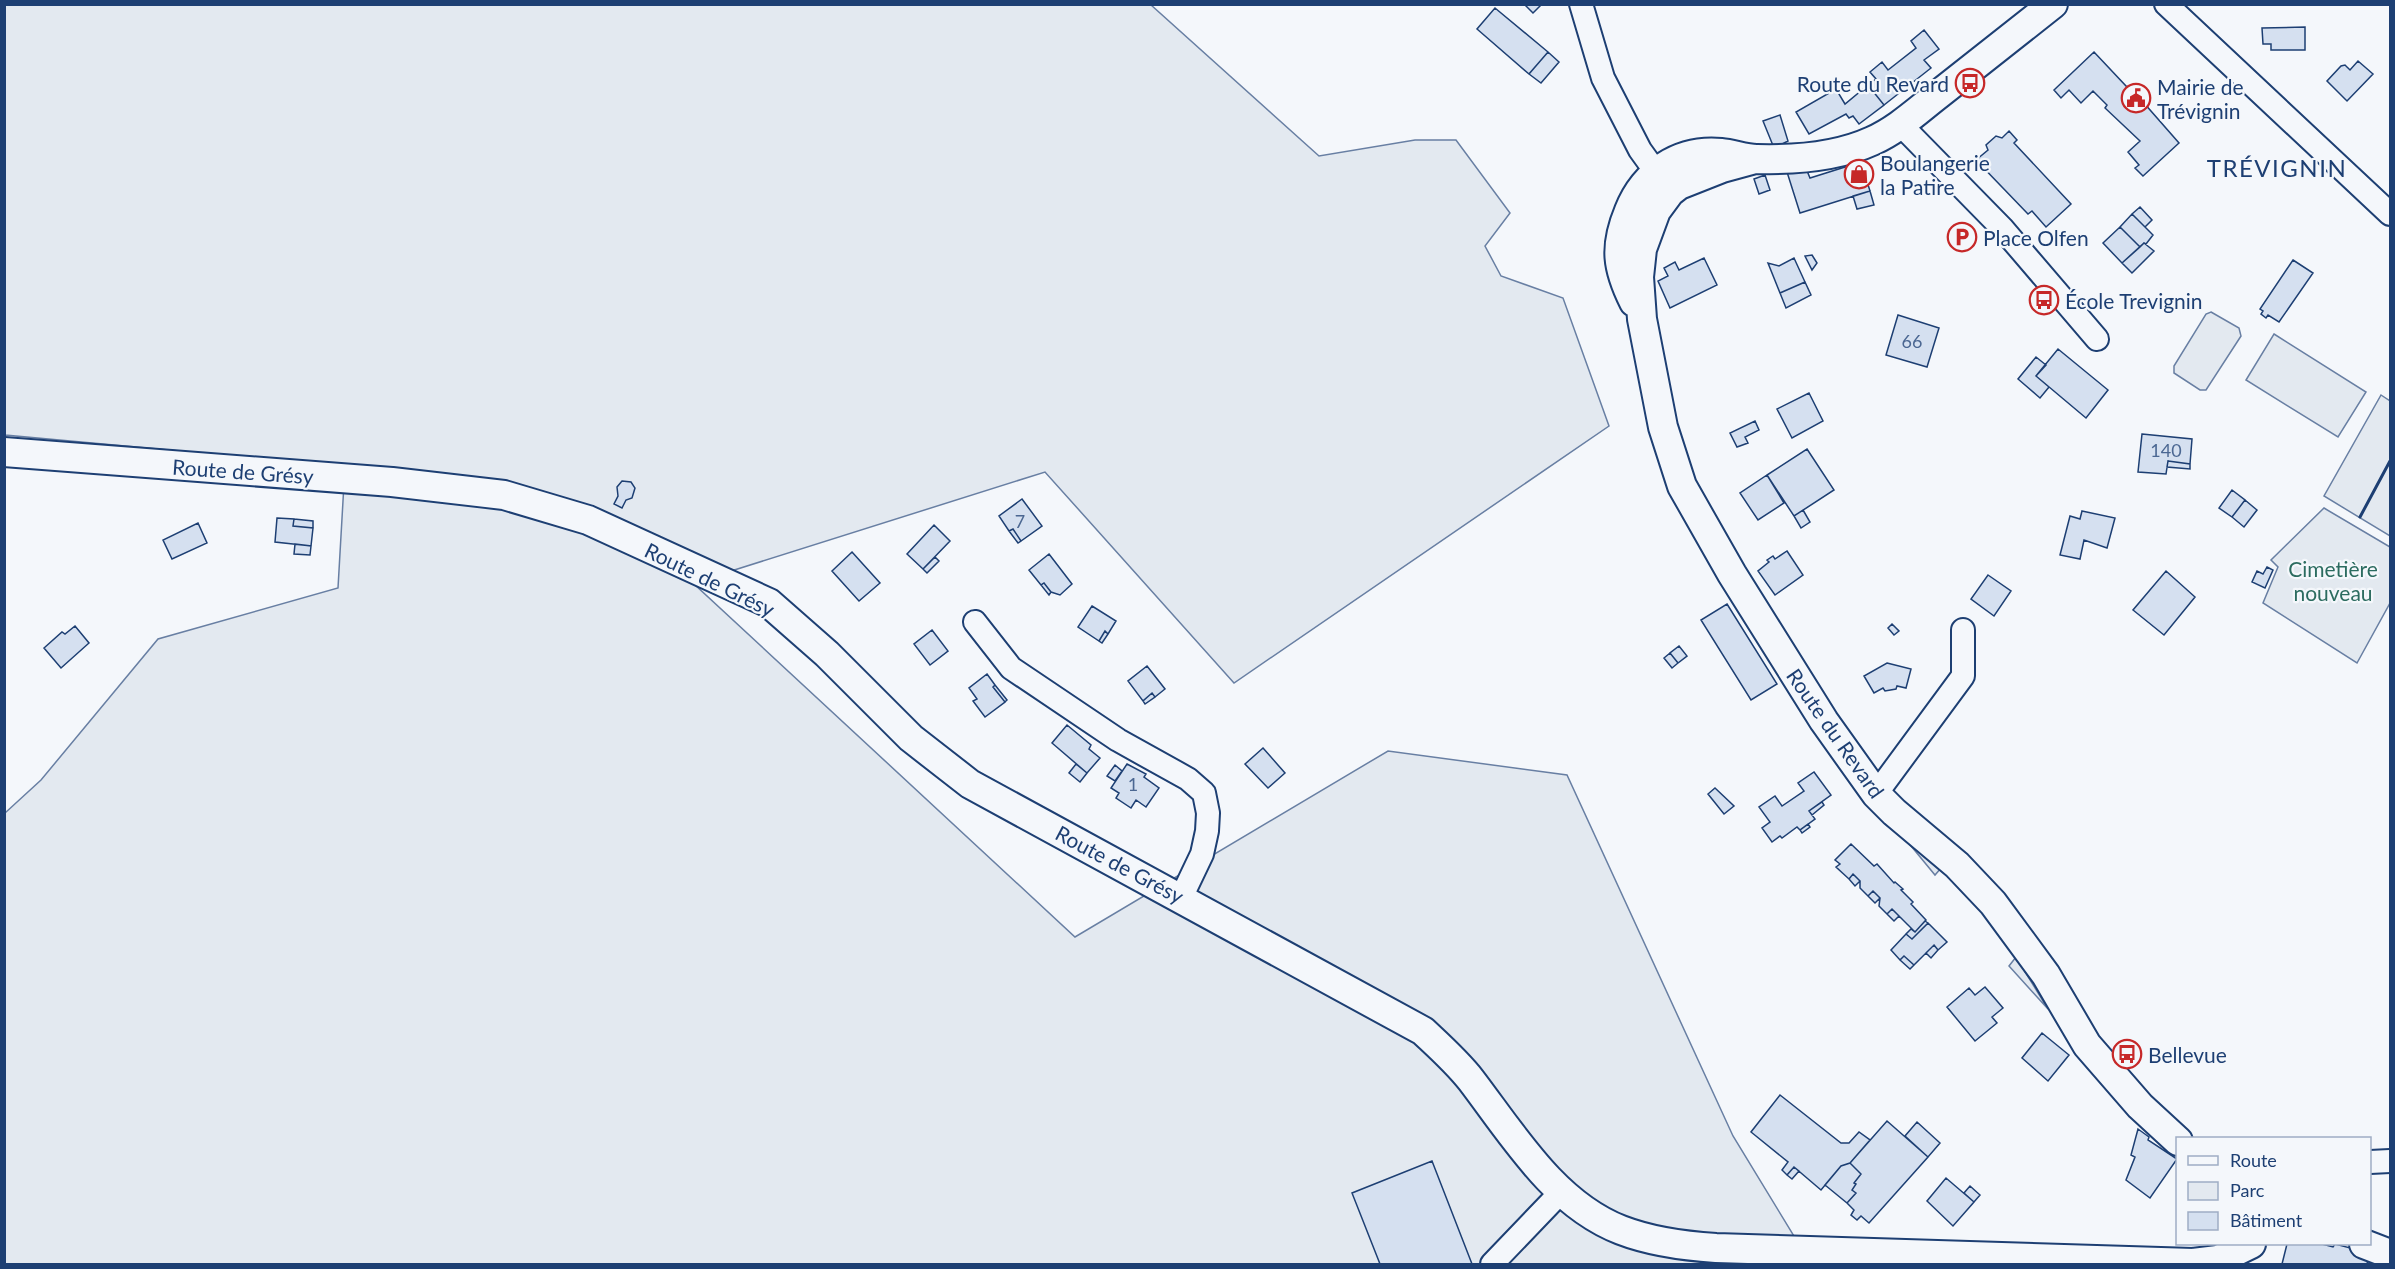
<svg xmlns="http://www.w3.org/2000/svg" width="2395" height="1269" viewBox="0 0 2395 1269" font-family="Lato,sans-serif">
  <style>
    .green { fill: #e3e9f0; stroke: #687fa3; stroke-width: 1.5 }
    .building { fill: #d5e0f0; stroke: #1d3f73; stroke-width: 1.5 }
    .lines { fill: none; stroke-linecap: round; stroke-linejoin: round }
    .minor-casing { stroke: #1d3f73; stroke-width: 26 }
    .major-casing { stroke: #1d3f73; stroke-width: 32 }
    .minor { stroke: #f4f7fb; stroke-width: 22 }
    .major { stroke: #f4f7fb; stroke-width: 28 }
    .wall { stroke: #1d3f73; stroke-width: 3 }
    .labels { text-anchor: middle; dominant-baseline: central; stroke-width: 4.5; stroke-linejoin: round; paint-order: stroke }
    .number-label { font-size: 18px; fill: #4b6792 }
    .poi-label { font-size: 21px; fill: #1d3f73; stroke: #f4f7fb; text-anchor: start }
    .street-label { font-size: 21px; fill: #1d3f73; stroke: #f4f7fb }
    .park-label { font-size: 21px; fill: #2c6c60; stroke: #f4f7fb }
    .quarter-label { font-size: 24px; letter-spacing: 1.5px; fill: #1d3f73; stroke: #f4f7fb }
  </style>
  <rect width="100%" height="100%" fill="#f4f7fb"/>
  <!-- green -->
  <path class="green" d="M 5,5 L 1151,5 L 1319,156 L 1415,140 L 1456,140 L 1510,213 L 1485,246 L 1501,276 L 1563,298 L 1609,426 L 1234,683 L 1045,472 L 693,583 L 1075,937 L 1388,751 L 1567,775 L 1733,1136 L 1811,1264 L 5,1264 L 5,813 L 41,780 L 158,639 L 338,588 L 345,466 L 5,435 Z
    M 2211,312 L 2239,328 L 2241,336 L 2206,390 L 2200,390 L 2174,373 L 2174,366 L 2206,314 Z
    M 2274,334 L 2366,392 L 2338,437 L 2246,380 Z
    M 2381,395 L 2390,401 L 2390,536 L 2324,496 Z
    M 2324,508 L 2390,547 L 2390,603 L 2357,663 L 2263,603 L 2278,567 L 2271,560 Z
    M 1902,835 L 1941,868 L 1935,875 Z
    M 2016,957 L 2048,1009 L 2009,966 Z"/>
  <!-- building -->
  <path class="building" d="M 1524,4 L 1542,4 L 1533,13 Z
    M 1495,8 L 1548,52 L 1529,74 L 1477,29 Z
    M 2305,27 L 2305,50 L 2271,50 L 2271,44 L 2263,44 L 2262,28 Z
    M 1924,30 L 1939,49 L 1924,60 L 1931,68 L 1884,105 L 1868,85 L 1876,79 L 1870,72 L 1882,62 L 1888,70 L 1916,48 L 1911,41 Z
    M 1548,52 L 1559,62 L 1541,83 L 1529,74 Z
    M 2094,52 L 2127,87 L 2129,86 L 2179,143 L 2143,176 L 2135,168 L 2139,165 L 2128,152 L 2140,141 L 2105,108 L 2107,105 L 2093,91 L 2081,103 L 2069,90 L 2061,98 L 2054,90 Z
    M 2358,61 L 2373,74 L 2347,101 L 2327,81 L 2341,66 L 2345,65 L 2350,70 Z
    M 1868,85 L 1884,105 L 1859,124 L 1853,116 L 1849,118 L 1846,114 L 1809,134 L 1796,112 L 1836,89 L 1845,104 Z
    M 1780,115 L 1788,141 L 1774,148 L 1763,121 Z
    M 2009,131 L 2017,140 L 2014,143 L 2071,204 L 2046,227 L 2032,211 L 2028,214 L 1976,160 L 1988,150 L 1986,145 L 1996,136 L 2002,138 Z
    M 1861,162 L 1870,191 L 1800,213 L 1787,172 L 1805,166 L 1810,178 Z
    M 1765,175 L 1770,190 L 1759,194 L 1754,179 Z
    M 1870,191 L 1874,205 L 1857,209 L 1853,196 Z
    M 2140,207 L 2152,220 L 2145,227 L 2132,214 Z
    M 2132,214 L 2153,235 L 2146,244 L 2144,243 L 2140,247 L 2120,227 Z
    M 2120,227 L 2140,247 L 2122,263 L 2103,243 Z
    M 2144,243 L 2154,251 L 2132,273 L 2122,263 Z
    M 1812,255 L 1817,263 L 1812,270 L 1805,256 Z
    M 1704,258 L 1717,285 L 1670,308 L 1658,281 L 1668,276 L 1664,268 L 1675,262 L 1679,270 Z
    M 1794,258 L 1805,282 L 1780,293 L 1768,263 L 1779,266 Z
    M 2293,260 L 2313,273 L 2279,322 L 2268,315 L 2266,318 L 2261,314 L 2263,311 L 2260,309 Z
    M 1805,282 L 1811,295 L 1786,308 L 1780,293 Z
    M 1898,315 L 1939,328 L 1927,367 L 1886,355 Z
    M 2058,349 L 2108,390 L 2086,418 L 2036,376 Z
    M 2036,357 L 2046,365 L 2036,376 L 2049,387 L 2040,398 L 2018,379 Z
    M 1809,393 L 1823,421 L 1792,438 L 1777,409 Z
    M 1755,421 L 1759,430 L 1745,437 L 1748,443 L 1737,447 L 1730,433 Z
    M 2142,434 L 2192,439 L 2190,464 L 2168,461 L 2166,474 L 2138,472 Z
    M 1807,449 L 1834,490 L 1794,516 L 1767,475 Z
    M 2168,461 L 2190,464 L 2190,469 L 2167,467 Z
    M 1767,475 L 1784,503 L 1758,520 L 1740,493 Z
    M 622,481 L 631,482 L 635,488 L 632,498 L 626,500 L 622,508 L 614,504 L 618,496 L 617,487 Z
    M 2232,490 L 2245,500 L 2232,517 L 2219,508 Z
    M 1022,499 L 1042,526 L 1021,541 L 1013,529 L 1009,531 L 999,516 Z
    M 2245,500 L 2257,510 L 2244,527 L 2232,517 Z
    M 1803,510 L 1810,522 L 1801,528 L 1794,516 Z
    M 2082,511 L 2115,518 L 2107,548 L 2084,540 L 2080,559 L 2060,555 L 2070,516 L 2080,519 Z
    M 277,518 L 294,519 L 293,526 L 313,528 L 311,546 L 275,542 Z
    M 294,519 L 313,521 L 313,528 L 293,526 Z
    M 198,523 L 207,543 L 172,559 L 163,540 Z
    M 934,525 L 950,541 L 923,569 L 907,554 Z
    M 1013,529 L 1021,541 L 1018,543 L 1009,531 Z
    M 295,544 L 311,546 L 310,555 L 294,554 Z
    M 1787,551 L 1803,575 L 1775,595 L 1758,571 L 1769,562 L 1767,560 L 1773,556 L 1775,559 Z
    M 852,552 L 880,583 L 859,601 L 832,571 Z
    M 1049,554 L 1072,584 L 1060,595 L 1051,592 L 1044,583 L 1041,585 L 1029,570 Z
    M 935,557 L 939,561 L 927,573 L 923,569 Z
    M 2267,567 L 2273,570 L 2265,588 L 2252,582 L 2257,571 L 2263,574 Z
    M 2166,571 L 2195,597 L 2164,635 L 2133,610 Z
    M 1988,575 L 2011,591 L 1994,616 L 1971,599 Z
    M 1044,583 L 1051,592 L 1049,595 L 1041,585 Z
    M 1727,604 L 1777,684 L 1751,700 L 1701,620 Z
    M 1092,606 L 1116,621 L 1108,634 L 1105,631 L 1099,641 L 1078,627 Z
    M 1892,624 L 1899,631 L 1894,635 L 1888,628 Z
    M 75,626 L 89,643 L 61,668 L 44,648 L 62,632 L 65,634 Z
    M 932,630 L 948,651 L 930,665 L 914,644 Z
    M 1105,631 L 1108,634 L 1102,643 L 1099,641 Z
    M 1679,646 L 1687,656 L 1678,663 L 1670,653 Z
    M 1670,653 L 1678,663 L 1672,668 L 1664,658 Z
    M 1887,663 L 1911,669 L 1906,688 L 1897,686 L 1896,689 L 1885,691 L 1883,688 L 1874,693 L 1864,676 Z
    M 1147,666 L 1165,689 L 1155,697 L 1152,693 L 1143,701 L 1128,681 Z
    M 987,674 L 995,685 L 993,687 L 1005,702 L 985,717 L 973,701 L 977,699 L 969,688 Z
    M 995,685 L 1007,700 L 1005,702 L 993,687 Z
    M 1152,693 L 1155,697 L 1145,704 L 1143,701 Z
    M 1067,725 L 1091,745 L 1089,749 L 1100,758 L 1087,773 L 1052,743 Z
    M 1263,748 L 1285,773 L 1268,788 L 1245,764 Z
    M 1076,764 L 1087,773 L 1080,782 L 1069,773 Z
    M 1127,764 L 1146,774 L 1144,777 L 1159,788 L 1146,807 L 1136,800 L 1131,808 L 1116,798 L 1119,793 L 1111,788 Z
    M 1115,765 L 1122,771 L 1115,781 L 1107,776 Z
    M 1814,772 L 1831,795 L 1809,811 L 1815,819 L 1800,830 L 1797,827 L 1782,838 L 1780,836 L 1772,842 L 1762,828 L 1770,822 L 1759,807 L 1775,796 L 1782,806 L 1804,791 L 1798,783 Z
    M 1715,788 L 1734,806 L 1724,814 L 1708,794 Z
    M 1822,802 L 1824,805 L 1812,815 L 1809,811 Z
    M 1808,824 L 1810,827 L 1802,833 L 1800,830 Z
    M 1851,844 L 1874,866 L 1877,864 L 1894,883 L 1895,882 L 1903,889 L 1901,890 L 1913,902 L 1911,904 L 1926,920 L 1915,932 L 1892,909 L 1887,914 L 1879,906 L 1880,898 L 1873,891 L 1868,896 L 1860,888 L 1860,881 L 1853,874 L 1849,879 L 1836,867 L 1840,864 L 1835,860 Z
    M 1853,874 L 1860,881 L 1855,886 L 1849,879 Z
    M 1873,891 L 1880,898 L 1875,903 L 1868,896 Z
    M 1892,909 L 1899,916 L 1894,921 L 1887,914 Z
    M 1925,921 L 1928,923 L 1912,939 L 1906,934 L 1911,929 L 1915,932 Z
    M 1928,923 L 1947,942 L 1938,950 L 1934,945 L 1914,965 L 1904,956 L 1900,960 L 1891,950 L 1906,934 L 1912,939 Z
    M 1934,945 L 1938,950 L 1931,958 L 1926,953 Z
    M 1904,956 L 1914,965 L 1910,969 L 1900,960 Z
    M 1985,987 L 2003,1008 L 1992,1017 L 1997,1023 L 1975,1041 L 1947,1007 L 1969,988 L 1975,995 Z
    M 2042,1033 L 2069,1055 L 2048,1081 L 2022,1058 Z
    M 1780,1095 L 1841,1143 L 1849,1143 L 1859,1132 L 1870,1140 L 1850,1163 L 1841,1166 L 1821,1190 L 1794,1167 L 1787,1175 L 1782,1170 L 1788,1162 L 1751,1132 Z
    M 1887,1121 L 1928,1157 L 1869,1223 L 1861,1216 L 1857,1220 L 1851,1215 L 1854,1210 L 1847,1203 L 1856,1193 L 1852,1190 L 1856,1184 L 1854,1183 L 1861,1174 L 1850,1163 Z
    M 1917,1122 L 1940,1143 L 1928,1157 L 1905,1136 Z
    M 2138,1129 L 2149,1137 L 2148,1140 L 2177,1159 L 2150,1198 L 2126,1180 L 2135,1157 L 2131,1155 Z
    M 1432,1161 L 1472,1264 L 1380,1264 L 1352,1193 Z
    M 1850,1163 L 1861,1174 L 1854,1183 L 1856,1184 L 1852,1190 L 1856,1193 L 1847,1203 L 1825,1185 L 1841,1166 Z
    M 1794,1167 L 1799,1171 L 1792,1179 L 1787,1175 Z
    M 1946,1178 L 1974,1202 L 1953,1226 L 1927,1201 Z
    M 1970,1186 L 1980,1195 L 1974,1202 L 1964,1193 Z
    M 2287,1244 L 2322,1244 L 2333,1247 L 2335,1244 L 2370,1253 L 2367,1264 L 2282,1264 Z"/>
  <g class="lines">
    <!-- minor casing -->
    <g class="minor-casing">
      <path id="minor" d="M 1581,4 L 1603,78 L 1640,150 L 1666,186
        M 2166,4 L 2390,214
        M 1901,125 L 2002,228 L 2097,339
        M 975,622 L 1011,668 L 1118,740 L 1188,779 L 1204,793 L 1208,813 L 1207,831 L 1202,854 L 1181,898
        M 1876,794 L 1963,676 L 1963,630
        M 2370,1162 L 2390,1161
        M 1492,1264 L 1562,1191"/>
    </g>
    <!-- major casing -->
    <g class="major-casing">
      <path id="major" d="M 1755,159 L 1722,168 L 1679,185 L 1670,192 L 1656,211 L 1642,249 L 1639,277 L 1642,319 L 1663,427 L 1682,486 L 1732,574 L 1824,721 L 1876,794 L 1894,812 L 1957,865 L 1993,903 L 2046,975 L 2087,1045 L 2140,1106 L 2178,1141
        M 1634,302 C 1617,268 1614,247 1629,211 C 1644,173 1679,149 1721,153 C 1733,154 1745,159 1757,159 C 1795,160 1837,157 1872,141 C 1897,130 1917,111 1939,94 C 1977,64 2015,34 2053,4
        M 4,452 L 392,482 L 504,495 L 588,520 L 769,603 L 827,654 L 911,738 L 970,784 L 1423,1031 C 1440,1047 1457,1062 1471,1080 C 1513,1135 1554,1204 1621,1230 C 1652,1242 1684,1246 1716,1248 L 2193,1263 L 2218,1260 L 2251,1244
        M 2364,1244 L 2390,1254"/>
    </g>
    <!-- minor -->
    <use href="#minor" class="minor"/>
    <!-- major -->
    <use href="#major" class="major"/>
    <!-- wall -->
    <path class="wall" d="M 2360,517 L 2390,461"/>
  </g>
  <!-- icons -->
  <defs>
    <g id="bus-ring" transform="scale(1.5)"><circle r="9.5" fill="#f4f7fb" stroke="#c62828" stroke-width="1.5"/><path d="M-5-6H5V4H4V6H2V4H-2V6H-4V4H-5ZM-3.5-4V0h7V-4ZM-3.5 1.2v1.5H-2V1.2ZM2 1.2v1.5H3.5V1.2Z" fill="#c62828"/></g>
    <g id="civic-ring" transform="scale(1.5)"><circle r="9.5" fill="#f4f7fb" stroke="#c62828" stroke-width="1.5"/><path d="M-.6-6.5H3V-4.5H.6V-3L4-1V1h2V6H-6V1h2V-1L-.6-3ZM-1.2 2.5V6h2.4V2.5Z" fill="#c62828"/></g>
    <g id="shop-ring" transform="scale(1.5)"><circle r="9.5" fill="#f4f7fb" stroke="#c62828" stroke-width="1.5"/><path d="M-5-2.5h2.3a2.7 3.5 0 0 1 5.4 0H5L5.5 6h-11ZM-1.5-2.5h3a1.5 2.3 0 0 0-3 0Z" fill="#c62828"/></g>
    <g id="parking-ring" transform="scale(1.5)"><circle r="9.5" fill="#f4f7fb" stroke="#c62828" stroke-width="1.5"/><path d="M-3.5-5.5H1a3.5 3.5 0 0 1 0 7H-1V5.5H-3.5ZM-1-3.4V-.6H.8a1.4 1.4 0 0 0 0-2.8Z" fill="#c62828"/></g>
  </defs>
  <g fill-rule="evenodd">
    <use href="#bus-ring" x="1970" y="83"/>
    <use href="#civic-ring" x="2136" y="98"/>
    <use href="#shop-ring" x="1859" y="174"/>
    <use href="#parking-ring" x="1962" y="237"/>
    <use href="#bus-ring" x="2044" y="300"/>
    <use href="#bus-ring" x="2127" y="1054"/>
  </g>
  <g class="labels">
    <!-- number labels -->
    <g class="number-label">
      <text x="1912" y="341">66</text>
      <text x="2166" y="450">140</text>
      <text x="1020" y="521">7</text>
      <text x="1133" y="784">1</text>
    </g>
    <!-- poi labels -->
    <g class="poi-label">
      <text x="1949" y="83" text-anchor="end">Route du Revard</text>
      <text x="2157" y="86">Mairie de<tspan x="2157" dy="24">Trévignin</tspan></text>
      <text x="1880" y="162">Boulangerie<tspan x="1880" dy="24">la Patire</tspan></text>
      <text x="1983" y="237">Place Olfen</text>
      <text x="2065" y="300">École Trevignin</text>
      <text x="2148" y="1054">Bellevue</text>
    </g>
    <!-- street labels -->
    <g class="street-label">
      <text transform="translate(243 471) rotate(4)">Route de Grésy</text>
      <text transform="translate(710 579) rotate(26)">Route de Grésy</text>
      <text transform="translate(1836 733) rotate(55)">Route du Revard</text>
      <text transform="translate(1120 864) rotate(28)">Route de Grésy</text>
    </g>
    <!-- park labels -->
    <g class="park-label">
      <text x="2333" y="568">Cimetière<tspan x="2333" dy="24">nouveau</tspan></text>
    </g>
    <!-- quarter labels -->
    <g class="quarter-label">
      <text x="2277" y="167">TRÉVIGNIN</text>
    </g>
  </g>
  <!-- border -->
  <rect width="2395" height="1269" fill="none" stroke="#1d3f73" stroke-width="12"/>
  <!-- legend -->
  <rect x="2176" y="1137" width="195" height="108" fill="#f4f7fb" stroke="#9eadc5" stroke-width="1.5"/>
  <rect x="2188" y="1156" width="30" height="9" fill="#f4f7fb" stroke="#9eadc5" stroke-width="1.5"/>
  <text x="2230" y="1167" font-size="18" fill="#1d3f73">Route</text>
  <rect x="2188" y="1182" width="30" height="18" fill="#e3e9f0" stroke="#9eadc5" stroke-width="1.5"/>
  <text x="2230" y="1197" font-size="18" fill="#1d3f73">Parc</text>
  <rect x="2188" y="1212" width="30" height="18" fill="#d5e0f0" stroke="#9eadc5" stroke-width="1.5"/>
  <text x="2230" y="1227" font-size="18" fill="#1d3f73">Bâtiment</text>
</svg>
